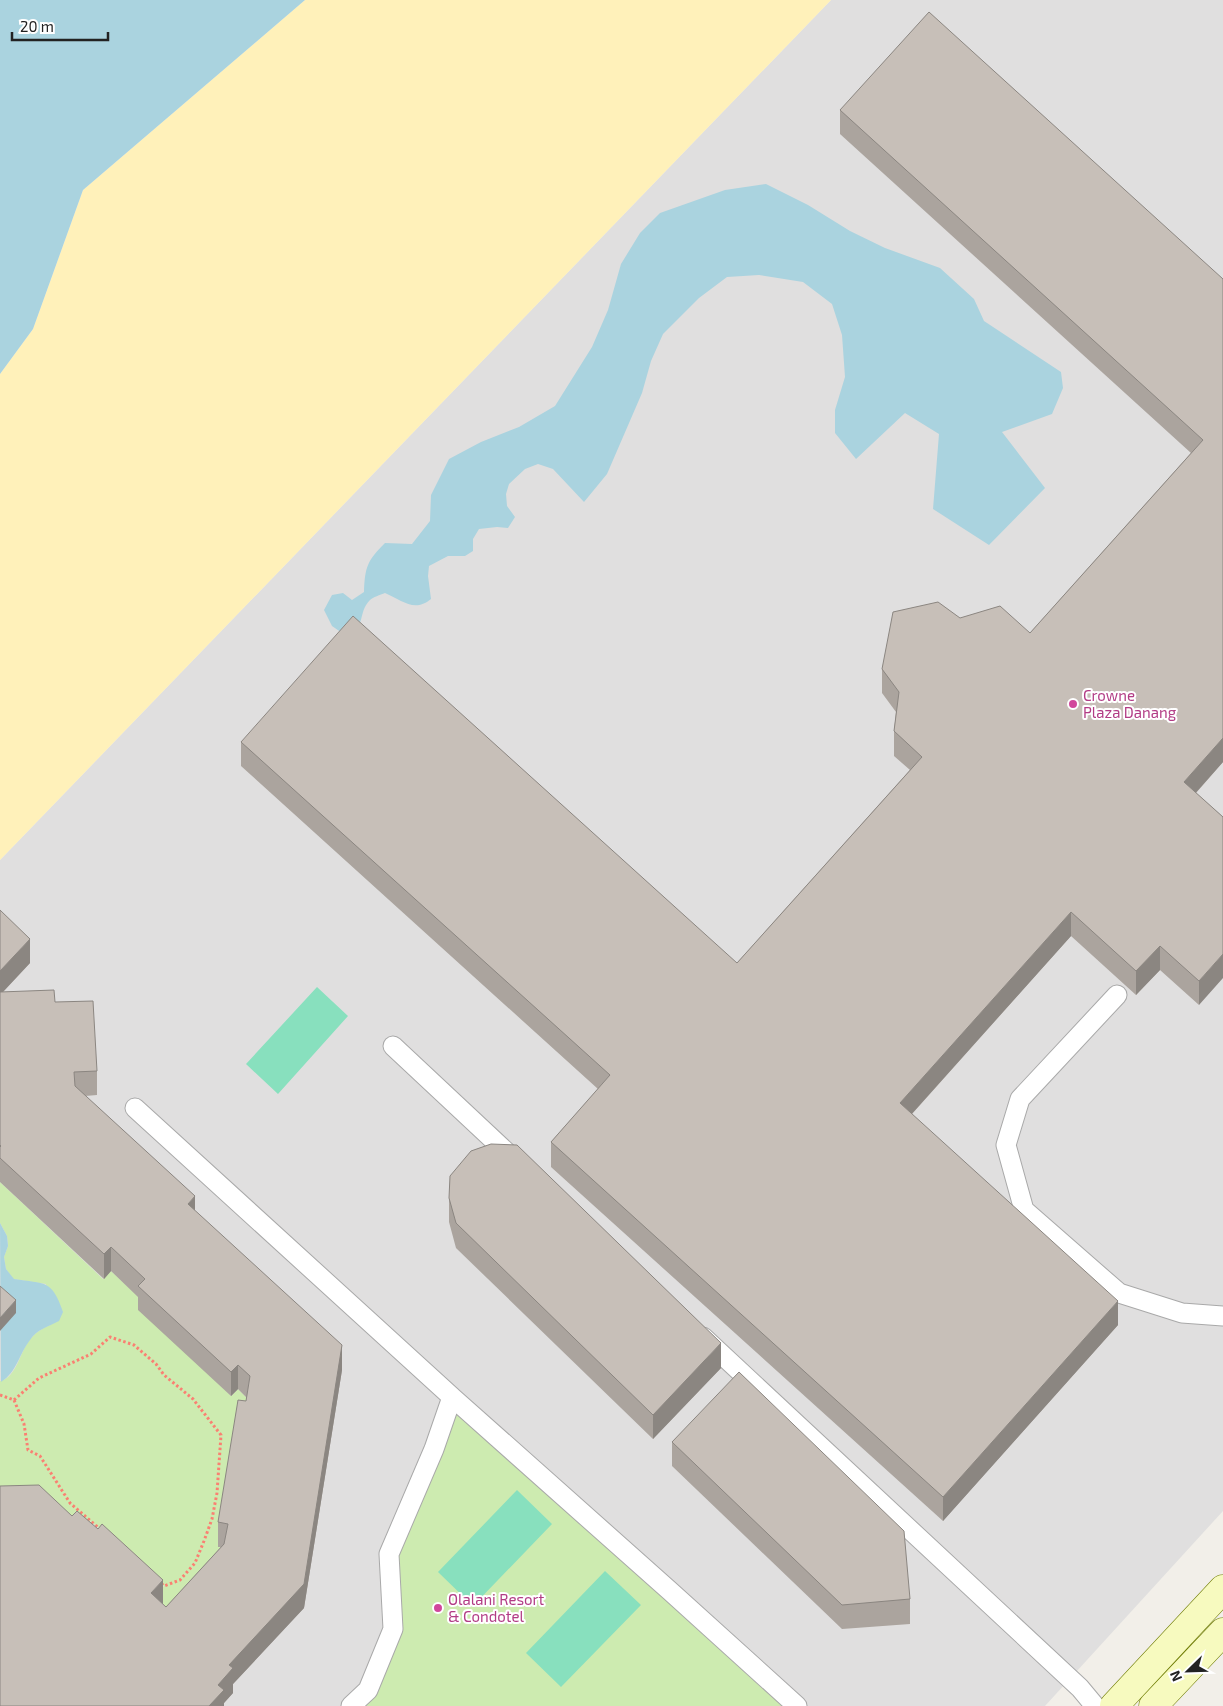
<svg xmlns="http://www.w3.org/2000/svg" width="1223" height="1706" viewBox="0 0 1223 1706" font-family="'Exo 2',sans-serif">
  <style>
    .residential { fill: #e0dfdf }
    .grass { fill: #cdebb0 }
    .sand { fill: #fff1ba }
    .pitch { fill: #88e0be }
    .water { fill: #aad3df }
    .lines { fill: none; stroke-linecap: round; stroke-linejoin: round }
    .service-casing { stroke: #a9a9a9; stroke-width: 21 }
    .secondary-casing { stroke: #707d05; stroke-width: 29 }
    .path { stroke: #fa8072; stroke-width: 3; stroke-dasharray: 2.5 2.5; stroke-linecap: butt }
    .service { stroke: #fff; stroke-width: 19 }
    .secondary { stroke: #f7fabf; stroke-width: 28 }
    .wall { fill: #aba49e }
    .shaded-wall { fill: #8b8681 }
    .building { fill: #c7bfb8; stroke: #8b8681 }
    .hotel-dot { fill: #d1479c; stroke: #fff; stroke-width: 2 }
    .labels { text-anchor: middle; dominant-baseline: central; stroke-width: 4; stroke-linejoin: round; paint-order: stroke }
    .hotel-label { font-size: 15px; fill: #b23c85; stroke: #fff; text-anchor: start }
  </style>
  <rect width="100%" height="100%" fill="#f2efe9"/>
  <!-- residential -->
  <path class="residential" d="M 831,0 L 1223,0 L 1223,1511 L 1045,1706 L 0,1706 L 0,860 Z"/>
  <!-- grass -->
  <path class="grass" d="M 0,1182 L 103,1279 L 111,1271 L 145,1303 L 231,1396 L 238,1389 L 250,1401 L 218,1546 L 228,1548 L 166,1632 L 154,1596 L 164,1586 L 120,1544 L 90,1521 L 77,1535 L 0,1511 L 0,1381 C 17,1378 20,1350 31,1338 C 36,1332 43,1328 50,1325 L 46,1284 L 13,1279 L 6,1269 L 4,1257 L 8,1246 L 7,1236 L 0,1223 Z
    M 452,1397 L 796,1706 L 351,1706 L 393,1630 L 389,1554 Z"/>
  <!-- sand -->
  <path class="sand" d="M 305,0 L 831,0 L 0,860 L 0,374 L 33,329 L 83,190 Z"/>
  <!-- pitch -->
  <path class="pitch" d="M 317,987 L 348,1016 L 278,1094 L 246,1064 Z
    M 517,1490 L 552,1524 L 473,1606 L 438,1572 Z
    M 605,1571 L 641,1605 L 561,1687 L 526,1653 Z"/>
  <!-- water -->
  <path class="water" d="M 0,0 L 305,0 L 83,190 L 33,329 L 0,374 Z
    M 766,184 L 808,205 L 850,231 L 885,248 L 940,268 L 974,299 L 984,321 L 1061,372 L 1063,388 L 1052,414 L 1002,432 L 1045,488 L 989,545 L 933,509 L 939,434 L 905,413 L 856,459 L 835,433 L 835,410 L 845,377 L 842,335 L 832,304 L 803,282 L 759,275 L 727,277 L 699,298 L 663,334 L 651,361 L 642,393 L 607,474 L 584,502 L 553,469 L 538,464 L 525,469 L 509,484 L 506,494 L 507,506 L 515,517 L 508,528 L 497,527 L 479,529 L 473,539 L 473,551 L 465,556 L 448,556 L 429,566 L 428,576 L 431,599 C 414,613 402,600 385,593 C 380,595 373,597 370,600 C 357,613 367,629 345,635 L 332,626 L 324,610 L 332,595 L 343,593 L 352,600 L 364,592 C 365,567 367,561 385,543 L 412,544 L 430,521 L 431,495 L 449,459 L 481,442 L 519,427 L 555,406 L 592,347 L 608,310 L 621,264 L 640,233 L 660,213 L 725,190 Z
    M 0,1223 L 7,1236 L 8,1246 L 4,1257 L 6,1269 L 14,1279 C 45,1284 52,1279 63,1312 L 59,1321 C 48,1327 37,1329 30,1340 C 19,1354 17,1372 1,1382 Z"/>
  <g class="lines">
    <!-- service casing -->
    <g class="service-casing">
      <path id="service" d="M 1117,995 L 1020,1099 L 1006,1145 L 1024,1210 L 1119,1293 L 1182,1313 L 1223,1316
        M 393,1046 L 517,1162
        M 135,1108 L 452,1397 L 434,1449 L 389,1554 L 393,1629 L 368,1690 L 351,1706
        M 703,1337 L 1080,1688 L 1095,1706
        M 452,1397 L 670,1591 L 797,1706"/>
    </g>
    <!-- secondary casing -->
    <g class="secondary-casing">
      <path id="secondary" d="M 1114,1706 L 1223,1589
        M 1153,1706 L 1223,1632"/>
    </g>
    <!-- path -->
    <path class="path" d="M 0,1395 L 14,1400 L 24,1424 L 28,1450 L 40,1456 L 70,1503 L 101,1530
      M 14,1400 L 39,1378 L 91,1354 L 110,1337 L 134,1345 L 156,1364 L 164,1375 L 193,1399 L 221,1435 L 217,1493 L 212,1519 L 204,1541 L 195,1563 L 180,1580 L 164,1586 L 162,1584"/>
    <!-- service -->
    <use href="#service" class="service"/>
    <!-- secondary -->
    <use href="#secondary" class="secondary"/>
  </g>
  <!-- wall -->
  <path class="wall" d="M 840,110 L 1223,279 L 1223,762 L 1196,793 L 1223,817 L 1199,1005 L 1160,970 L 1136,995 L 1071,936 L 912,1114 L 1118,1325 L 943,1521 L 551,1167 L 551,1142 L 598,1089 L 241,766 L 241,742 L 737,963 L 910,770 L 894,756 L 894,731 L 896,712 L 882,693 L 882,669 L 960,618 L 1030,633 L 1191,453 L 840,134 Z
    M 0,910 L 30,963 L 3,992 L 55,1002 L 97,1071 L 97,1095 L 85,1096 L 195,1211 L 342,1370 L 304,1608 L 233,1684 L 233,1693 L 224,1703 L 224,1706 L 163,1605 L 166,1607 L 221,1547 L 218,1547 L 218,1522 L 247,1398 L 238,1389 L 231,1396 L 138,1310 L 138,1297 L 111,1271 L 104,1279 L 0,1182 Z
    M 449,1198 L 721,1368 L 653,1439 L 456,1248 L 449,1222 Z
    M 672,1442 L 910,1599 L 910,1624 L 842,1629 L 672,1466 Z"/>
  <!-- shaded-wall -->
  <path class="shaded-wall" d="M 1223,738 L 1223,762 L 1184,806 L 1184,782 Z
    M 1071,912 L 1071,936 L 900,1127 L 900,1103 Z
    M 30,939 L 30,963 L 0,995 L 0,971 Z
    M 1160,946 L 1160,970 L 1136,995 L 1136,971 Z
    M 1223,954 L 1223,978 L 1199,1005 L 1199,981 Z
    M 195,1196 L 195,1221 L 188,1204 Z
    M 111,1247 L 111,1271 L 104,1279 L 104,1254 Z
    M 16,1300 L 16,1313 L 0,1331 L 0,1318 Z
    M 1118,1301 L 1118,1325 L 943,1521 L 943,1497 Z
    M 721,1343 L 721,1368 L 653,1439 L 653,1415 Z
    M 342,1345 L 342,1370 L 304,1608 L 233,1684 L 233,1693 L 224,1703 L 224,1706 L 209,1706 L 218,1685 L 229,1665 Z
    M 238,1365 L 238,1389 L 231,1396 L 231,1372 Z
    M 163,1580 L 163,1605 L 151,1593 Z"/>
  <!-- building -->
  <path class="building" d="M 929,12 L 1223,279 L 1223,738 L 1184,782 L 1223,817 L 1223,954 L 1199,981 L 1160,946 L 1136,971 L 1071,912 L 900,1103 L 1118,1301 L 943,1497 L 551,1142 L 610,1075 L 241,742 L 353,616 L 737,963 L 922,757 L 894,731 L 899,692 L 882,669 L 893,612 L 938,602 L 960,618 L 1000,606 L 1030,633 L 1203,440 L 840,110 Z
    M 0,910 L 30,939 L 0,971 Z
    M 54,990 L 55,1002 L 93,1001 L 97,1071 L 74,1072 L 75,1086 L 195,1196 L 188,1204 L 342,1345 L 304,1584 L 229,1665 L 233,1668 L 218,1685 L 224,1690 L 209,1706 L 0,1706 L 0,1486 L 39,1485 L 72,1516 L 77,1511 L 98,1529 L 102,1524 L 163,1580 L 151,1593 L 166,1607 L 224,1544 L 228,1524 L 218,1522 L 238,1400 L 246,1401 L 250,1376 L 238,1365 L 231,1372 L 138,1286 L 145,1279 L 111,1247 L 104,1254 L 0,1158 L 0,1147 L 1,1146 L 0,1145 L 0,992 Z
    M 491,1144 L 517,1145 L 721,1343 L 653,1415 L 456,1223 L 449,1198 L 450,1176 L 471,1151 Z
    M 0,1286 L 16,1300 L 0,1318 Z
    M 739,1372 L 904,1531 L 910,1599 L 842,1605 L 672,1442 Z"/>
  <!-- markers -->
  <g class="hotel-dot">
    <circle cx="1073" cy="704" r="5"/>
    <circle cx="438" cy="1608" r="5"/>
  </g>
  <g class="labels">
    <!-- hotel labels -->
    <g class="hotel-label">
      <text x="1083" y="695">Crowne<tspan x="1083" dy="17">Plaza Danang</tspan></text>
      <text x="448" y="1599">Olalani Resort<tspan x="448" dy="17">&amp; Condotel</tspan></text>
    </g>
  </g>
  <!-- north arrow -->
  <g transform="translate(1188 1671) rotate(247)" stroke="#ffffff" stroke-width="4" paint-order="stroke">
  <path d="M0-4L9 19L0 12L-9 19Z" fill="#222222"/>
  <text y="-8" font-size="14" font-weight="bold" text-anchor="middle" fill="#222222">N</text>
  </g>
  <!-- scale -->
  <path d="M12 32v8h96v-8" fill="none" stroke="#222222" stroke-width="2.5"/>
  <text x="20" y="32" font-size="15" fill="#222222" stroke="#ffffff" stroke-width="4" paint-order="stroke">20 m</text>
</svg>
